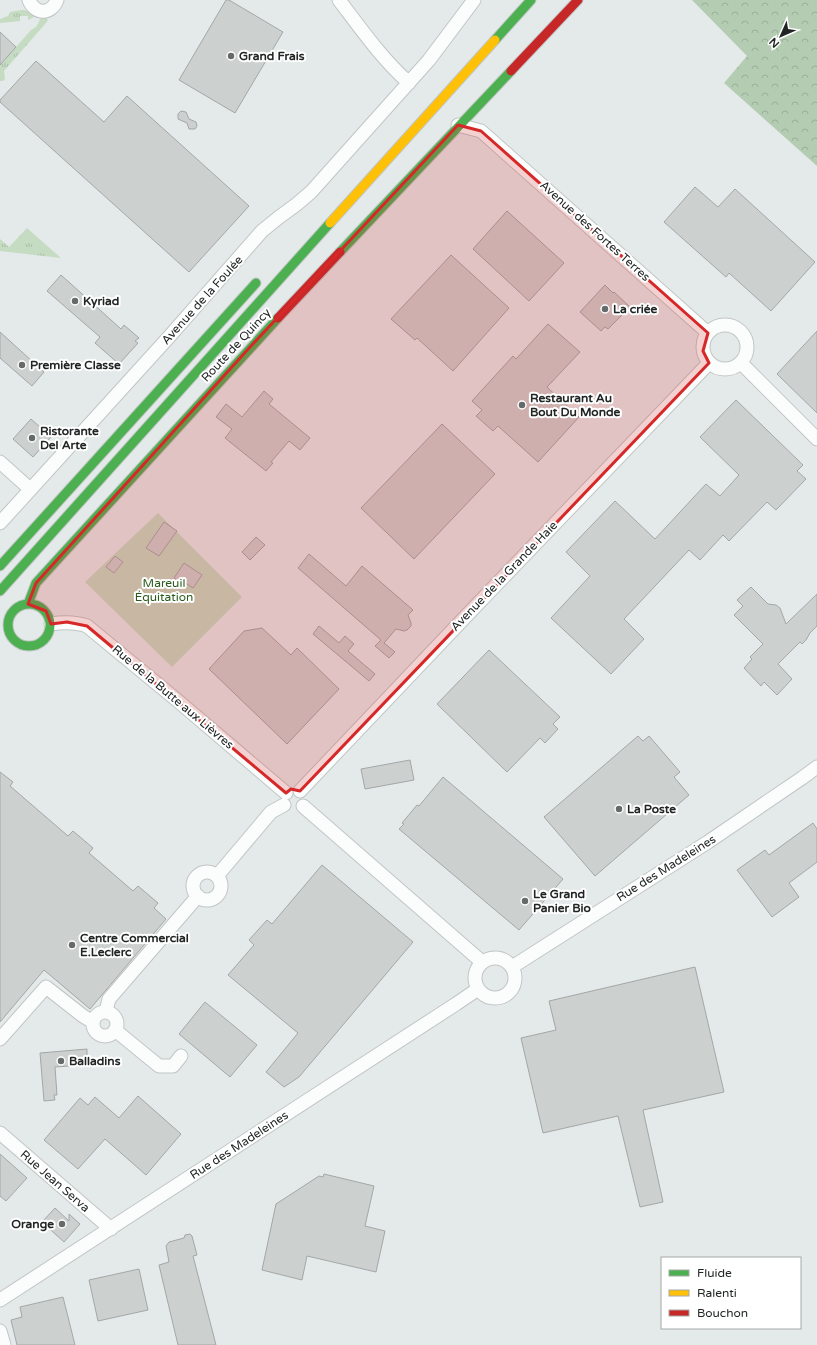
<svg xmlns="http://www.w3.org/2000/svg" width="817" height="1345" viewBox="0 0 817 1345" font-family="'Varela Round',sans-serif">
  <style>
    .grass { fill: url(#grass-tufts) }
    .forest { fill: url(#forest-crowns) }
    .green { fill: #c5dcc2 }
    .building { fill: #ccd1d0; stroke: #a3a7a6 }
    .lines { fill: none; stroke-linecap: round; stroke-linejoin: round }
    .street-casing { stroke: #c1c6c5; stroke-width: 15 }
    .fast-casing { stroke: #c1c6c5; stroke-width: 11 }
    .slow-casing { stroke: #c1c6c5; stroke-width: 11 }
    .jam-casing { stroke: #c1c6c5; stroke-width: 11 }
    .street { stroke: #fbfcfc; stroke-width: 13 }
    .fast { stroke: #4caf50; stroke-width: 9 }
    .slow { stroke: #ffc107; stroke-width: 9 }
    .jam { stroke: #c62828; stroke-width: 9 }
    .marked { fill: #d62828; fill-opacity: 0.2; stroke: #d62828; stroke-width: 3; stroke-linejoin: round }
    .poi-dot { fill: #656b6a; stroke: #fff; stroke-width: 1.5 }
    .labels { text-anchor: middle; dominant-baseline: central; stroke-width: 4; stroke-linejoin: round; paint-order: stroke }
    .poi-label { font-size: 12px; font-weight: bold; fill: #212625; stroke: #fff; text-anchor: start }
    .street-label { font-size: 12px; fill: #212625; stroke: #fff }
    .park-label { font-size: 12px; fill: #285a1a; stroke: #fff }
  </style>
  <defs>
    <pattern id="grass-tufts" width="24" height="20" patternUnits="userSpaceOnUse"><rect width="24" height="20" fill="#c5dcc2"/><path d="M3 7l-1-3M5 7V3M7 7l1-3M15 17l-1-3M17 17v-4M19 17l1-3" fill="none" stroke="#a9bda7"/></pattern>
    <pattern id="forest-crowns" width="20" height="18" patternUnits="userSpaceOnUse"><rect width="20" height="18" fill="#b4ccb2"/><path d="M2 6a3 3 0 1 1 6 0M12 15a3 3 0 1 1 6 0" fill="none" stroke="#9aaf99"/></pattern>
  </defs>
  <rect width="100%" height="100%" fill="#e4eaea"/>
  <!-- grass -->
  <path class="grass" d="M 21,10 C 27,10 31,11 34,17 L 28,20 L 28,16 L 20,16 L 20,21 L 0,23 L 0,19 L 8,16 L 10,12 Z
    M 41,17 L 46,17 L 48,20 L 46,23 L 4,71 L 5,79 L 3,81 L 0,81 L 0,65 L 31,30 C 38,27 38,23 41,17 Z
    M 27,228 L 61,258 L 0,251 L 0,239 L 9,247 Z"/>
  <!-- forest -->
  <path class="forest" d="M 692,0 L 817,0 L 817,166 L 724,83 L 747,56 Z"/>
  <!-- green -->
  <path class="green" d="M 158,513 L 242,597 L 172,667 L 85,582 Z"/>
  <!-- building -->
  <path class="building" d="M 226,0 L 229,0 L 283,32 L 235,113 L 179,80 Z
    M 0,32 L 16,47 L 0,65 Z
    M 36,61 L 104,122 L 127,96 L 249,206 L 189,272 L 0,102 L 0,100 Z
    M 181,111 L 186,112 L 189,119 L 196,122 L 197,126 L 195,129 L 189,129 L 187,123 L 178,119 L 178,114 Z
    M 695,187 L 718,207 L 735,189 L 815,262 L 771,311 L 729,273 L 726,277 L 664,222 Z
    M 507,211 L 564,263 L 529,301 L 473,249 Z
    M 451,255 L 509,308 L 453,371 L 417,338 L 415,340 L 391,319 Z
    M 61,275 L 121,329 L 124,325 L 139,338 L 135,341 L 138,343 L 119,364 L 95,343 L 100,337 L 47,291 Z
    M 605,285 L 613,293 L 614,292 L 630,307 L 608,329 L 605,327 L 601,331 L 580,312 Z
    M 548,324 L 580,352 L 547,387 L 579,417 L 538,462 L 498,426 L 493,431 L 476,416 L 482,410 L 472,401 L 513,356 L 516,359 Z
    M 817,331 L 817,413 L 777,374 Z
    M 0,332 L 44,372 L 32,386 L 0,358 Z
    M 264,391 L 273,399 L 269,404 L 310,438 L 300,450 L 289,441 L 271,462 L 273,463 L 266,471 L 225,438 L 232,429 L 216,417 L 226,404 L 242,417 Z
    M 736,400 L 803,465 L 797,471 L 806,479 L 776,510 L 767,502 L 729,541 L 723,535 L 700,560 L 689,550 L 624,619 L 644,639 L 611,674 L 551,618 L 590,576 L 566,552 L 615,501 L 655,539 L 706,484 L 720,496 L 739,475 L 700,437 Z
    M 31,419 L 51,437 L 33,457 L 13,439 Z
    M 442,424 L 495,474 L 414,559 L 361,508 Z
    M 164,522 L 177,531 L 159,556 L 146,548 Z
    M 256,537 L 265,545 L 250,560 L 242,552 Z
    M 309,554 L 346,586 L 362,566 L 413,610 L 408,615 L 411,623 L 411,626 L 407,630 L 404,631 L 396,629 L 384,643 L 395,652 L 389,658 L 375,646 L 381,640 L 298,568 Z
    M 115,556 L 123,562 L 114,573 L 106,567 Z
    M 184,563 L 202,575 L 193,588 L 184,582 L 182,584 L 174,578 Z
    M 751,587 L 768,604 L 776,605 L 780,608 L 786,624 L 817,594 L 817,626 L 810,633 L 806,640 L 802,644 L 800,642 L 778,664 L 792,679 L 777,695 L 764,682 L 761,686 L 744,668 L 752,659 L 750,657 L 763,644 L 734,615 L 743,606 L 737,600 Z
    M 319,626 L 339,643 L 345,636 L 354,644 L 348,651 L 375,674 L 369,681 L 313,634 Z
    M 262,628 L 291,655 L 297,648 L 339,689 L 287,744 L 209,669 L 244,631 Z
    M 489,650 L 560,717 L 553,724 L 558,729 L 545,743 L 540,738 L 507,772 L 437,704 Z
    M 638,736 L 643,741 L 649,736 L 680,772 L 674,777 L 689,795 L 595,876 L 544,817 Z
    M 410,760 L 414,780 L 365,789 L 361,769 Z
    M 0,772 L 13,782 L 10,786 L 68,836 L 73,831 L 93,848 L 89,853 L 133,891 L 138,886 L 158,903 L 154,908 L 166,919 L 90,1009 L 44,970 L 0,1022 Z
    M 443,777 L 563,879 L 519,930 L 399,829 L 404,824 L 402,823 L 417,805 L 419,806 Z
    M 813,823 L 817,829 L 817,862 L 789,883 L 799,897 L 772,917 L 737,870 L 765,850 L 769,855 Z
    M 322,865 L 413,942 L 299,1077 L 284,1087 L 266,1072 L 298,1033 L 228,975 L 254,945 L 249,940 L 267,920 L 272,924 Z
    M 695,967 L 724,1092 L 643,1110 L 663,1202 L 640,1207 L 618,1116 L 543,1133 L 521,1038 L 556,1030 L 549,1001 Z
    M 205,1002 L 257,1045 L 230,1077 L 179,1034 Z
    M 87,1049 L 87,1060 L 83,1060 L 84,1065 L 55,1067 L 57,1095 L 54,1095 L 55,1100 L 44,1101 L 40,1053 Z
    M 138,1096 L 181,1134 L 146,1175 L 105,1139 L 78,1169 L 44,1140 L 80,1098 L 88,1105 L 95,1097 L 119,1118 Z
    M 0,1154 L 27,1178 L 6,1201 L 0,1196 Z
    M 324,1174 L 374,1186 L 365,1226 L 385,1231 L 376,1272 L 307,1256 L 302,1280 L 262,1270 L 276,1204 L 319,1176 L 323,1177 Z
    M 55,1208 L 69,1221 L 69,1214 L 80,1224 L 64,1242 L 42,1222 Z
    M 190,1234 L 192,1236 L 197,1255 L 193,1256 L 216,1345 L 178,1345 L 159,1265 L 169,1262 L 166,1246 L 169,1242 L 184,1238 L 185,1235 Z
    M 139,1269 L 148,1310 L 98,1321 L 89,1280 Z
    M 63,1297 L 75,1345 L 17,1345 L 11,1320 L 22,1317 L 20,1307 Z"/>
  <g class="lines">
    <!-- street casing -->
    <g class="street-casing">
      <path id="street" d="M 29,0 C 35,15 51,15 57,0
        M 339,0 C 361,29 382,59 409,83
        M 458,125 L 481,131 L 708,333
        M703 347a22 22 0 1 1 44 0a22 22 0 1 1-44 0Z
        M 741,363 L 817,439
        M 0,462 L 30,489
        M 0,523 L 168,338 L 262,231 L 278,218 L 297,204 L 311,192 L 429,60 L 474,0
        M 51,624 C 64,622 75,622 87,626 L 178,701 L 286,793
        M 300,791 L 469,613 L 709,363
        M 303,806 L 482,962
        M193 886a14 14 0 1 1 28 0a14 14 0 1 1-28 0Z
        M 217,876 L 271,812 L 284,805
        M475 978a20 20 0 1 1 40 0a20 20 0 1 1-40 0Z
        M 512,967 L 708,842 L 802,778 L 817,767
        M 106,1011 L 109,999 L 198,896
        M93 1024a12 12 0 1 1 24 0a12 12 0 1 1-24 0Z
        M 115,1030 L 159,1066 L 173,1066 L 181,1056
        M 0,1039 L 46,987 L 83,1016 L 93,1022
        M 0,1133 L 111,1229
        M 0,1300 L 456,1004 L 478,989
        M 0,1331 L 4,1345"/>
    </g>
    <!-- fast casing -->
    <g class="fast-casing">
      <path id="fast" d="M 495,40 L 531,0
        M 340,252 L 511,71
        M 0,566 L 256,283
        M 0,591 L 330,223
        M8 625a21 21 0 1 1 42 0a21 21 0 1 1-42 0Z
        M 28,604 L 36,583 L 278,318"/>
    </g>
    <!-- slow casing -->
    <g class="slow-casing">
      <path id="slow" d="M 330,223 L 495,40"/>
    </g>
    <!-- jam casing -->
    <g class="jam-casing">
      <path id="jam" d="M 511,71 L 578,0
        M 278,318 L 340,252"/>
    </g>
    <!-- street -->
    <use href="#street" class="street"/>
    <!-- fast -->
    <use href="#fast" class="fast"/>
    <!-- slow -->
    <use href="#slow" class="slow"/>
    <!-- jam -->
    <use href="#jam" class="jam"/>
  </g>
  <!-- marked area -->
  <path class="marked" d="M 458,125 L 481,131 L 708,333 L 703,351 L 709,363 L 300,791 L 291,789 L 286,793 L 87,626 L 67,622 L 51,624 L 46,611 L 28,604 L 36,583 L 250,347 Z"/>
  <!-- markers -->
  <g class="poi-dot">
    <circle cx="231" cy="56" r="4"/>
    <circle cx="75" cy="301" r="4"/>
    <circle cx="605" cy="309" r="4"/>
    <circle cx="22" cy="365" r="4"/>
    <circle cx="522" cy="405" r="4"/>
    <circle cx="32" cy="438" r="4"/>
    <circle cx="619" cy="809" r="4"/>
    <circle cx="525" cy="901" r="4"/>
    <circle cx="72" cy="945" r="4"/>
    <circle cx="61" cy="1061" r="4"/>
    <circle cx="62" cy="1224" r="4"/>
  </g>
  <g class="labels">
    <!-- poi labels -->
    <g class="poi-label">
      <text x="239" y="56">Grand Frais</text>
      <text x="83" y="301">Kyriad</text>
      <text x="613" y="309">La criée</text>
      <text x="30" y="365">Première Classe</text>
      <text x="530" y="398">Restaurant Au<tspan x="530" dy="14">Bout Du Monde</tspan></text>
      <text x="40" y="431">Ristorante<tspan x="40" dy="14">Del Arte</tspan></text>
      <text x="627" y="809">La Poste</text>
      <text x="533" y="894">Le Grand<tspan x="533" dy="14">Panier Bio</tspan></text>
      <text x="80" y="938">Centre Commercial<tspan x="80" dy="14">E.Leclerc</tspan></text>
      <text x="69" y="1061">Balladins</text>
      <text x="54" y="1224" text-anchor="end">Orange</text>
    </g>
    <!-- street labels -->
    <g class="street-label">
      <text transform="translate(595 231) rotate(42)">Avenue des Fortes Terres</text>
      <text transform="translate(202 300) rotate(-48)">Avenue de la Foulée</text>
      <text transform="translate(236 345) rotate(-47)">Route de Quincy</text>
      <text transform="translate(504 576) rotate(-46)">Avenue de la Grande Haie</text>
      <text transform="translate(173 697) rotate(40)">Rue de la Butte aux Lièvres</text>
      <text transform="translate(666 868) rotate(-32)">Rue des Madeleines</text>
      <text transform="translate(239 1145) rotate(-33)">Rue des Madeleines</text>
      <text transform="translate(55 1181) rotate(41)">Rue Jean Serva</text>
    </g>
    <!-- park labels -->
    <g class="park-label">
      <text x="164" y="583">Mareuil<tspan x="164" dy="14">Équitation</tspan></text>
    </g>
  </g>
  <!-- legend -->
  <rect x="661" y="1257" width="140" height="72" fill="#ffffff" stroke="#a6a8a8"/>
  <rect x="669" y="1270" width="20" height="6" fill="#4caf50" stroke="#a6a8a8"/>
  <text x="697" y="1277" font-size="12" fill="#212625">Fluide</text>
  <rect x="669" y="1290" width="20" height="6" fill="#ffc107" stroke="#a6a8a8"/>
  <text x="697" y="1297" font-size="12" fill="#212625">Ralenti</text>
  <rect x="669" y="1310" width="20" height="6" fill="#c62828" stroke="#a6a8a8"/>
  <text x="697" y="1317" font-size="12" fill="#212625">Bouchon</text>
  <!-- north arrow -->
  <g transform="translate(781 36) rotate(225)" stroke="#ffffff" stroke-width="3" paint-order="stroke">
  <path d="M0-3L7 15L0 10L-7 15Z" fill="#212625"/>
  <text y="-6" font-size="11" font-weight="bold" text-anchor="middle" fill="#212625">N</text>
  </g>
</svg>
